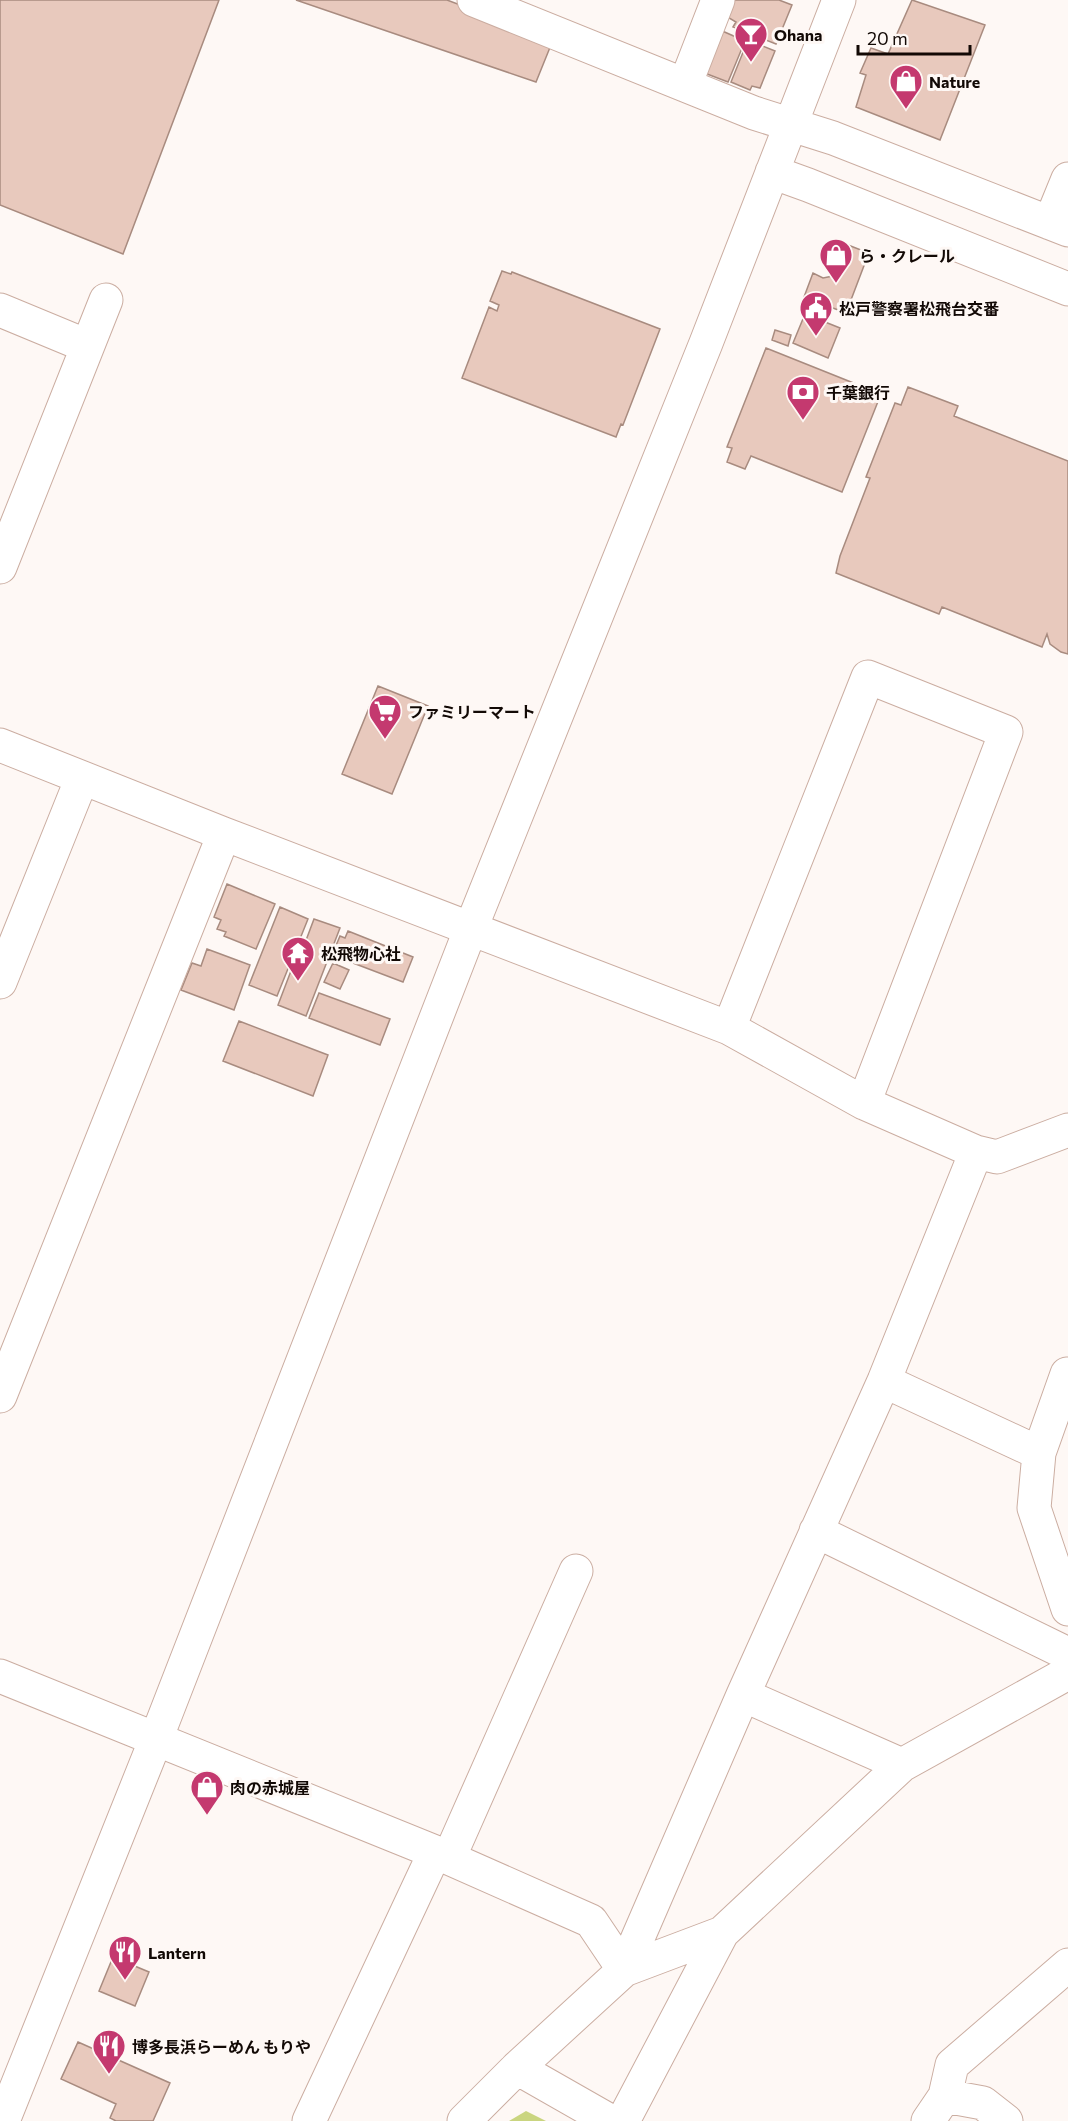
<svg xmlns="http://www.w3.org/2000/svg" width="1068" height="2121" viewBox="0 0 1068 2121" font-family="Commissioner,'Noto Sans JP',sans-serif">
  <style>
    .green { fill: #cad580 }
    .building { fill: #e8c9bd; stroke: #a88b7f; stroke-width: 1.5 }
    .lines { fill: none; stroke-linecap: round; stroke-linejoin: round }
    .minor-casing { stroke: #cbada1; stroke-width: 35 }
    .minor { stroke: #fff; stroke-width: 33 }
    .labels { text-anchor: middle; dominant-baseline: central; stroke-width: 6; stroke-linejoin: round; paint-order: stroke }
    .poi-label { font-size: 16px; font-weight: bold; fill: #120905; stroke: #fef8f5; text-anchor: start }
  </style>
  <rect width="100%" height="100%" fill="#fef8f5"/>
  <!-- green -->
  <path class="green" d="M 526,2111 L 546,2121 L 509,2121 Z"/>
  <!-- building -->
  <path class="building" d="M 0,0 L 219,0 L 123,254 L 0,205 Z
    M 296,0 L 447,0 L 553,40 L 536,82 Z
    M 730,0 L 779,0 L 792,5 L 776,44 L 733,27 L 736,22 L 724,15 Z
    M 912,0 L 985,25 L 940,140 L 856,107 L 866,75 L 860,73 L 871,48 L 888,54 Z
    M 720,30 L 745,41 L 728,82 L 702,72 Z
    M 748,40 L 775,51 L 760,88 L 752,86 L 750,90 L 731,82 Z
    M 843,243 L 866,252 L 865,263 L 846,313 L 804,297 L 813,273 L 823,278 L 833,276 L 841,269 L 844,261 L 840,247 Z
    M 502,271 L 511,274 L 512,272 L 660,329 L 623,425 L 621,424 L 616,437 L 462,378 L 489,307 L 497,311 L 499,305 L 490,301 Z
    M 805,314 L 840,328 L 828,358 L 793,343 Z
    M 775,330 L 791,335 L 788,346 L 772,340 Z
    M 766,348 L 881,394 L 842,492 L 751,456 L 745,469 L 727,462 L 732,448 L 727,447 Z
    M 908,387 L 958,406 L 954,416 L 1068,461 L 1068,654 L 1061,652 L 1050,644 L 1047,634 L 1042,647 L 942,607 L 939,614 L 836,573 L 840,556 L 870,478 L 866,477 L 895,403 L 901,405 Z
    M 378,686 L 428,706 L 392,794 L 342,774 Z
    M 227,884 L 275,904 L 256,949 L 224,936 L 226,932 L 217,929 L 221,920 L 214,917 Z
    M 280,907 L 308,919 L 277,996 L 249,985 Z
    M 314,919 L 340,928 L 306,1016 L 278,1005 L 302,942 L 305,943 Z
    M 348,931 L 413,957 L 403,982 L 332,955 L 340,936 L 345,938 Z
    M 207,949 L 250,965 L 234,1010 L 181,990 L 192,963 L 201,966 Z
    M 333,963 L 349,970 L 340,989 L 324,982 Z
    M 319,993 L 390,1019 L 380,1045 L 309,1018 Z
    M 239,1021 L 328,1055 L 313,1096 L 223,1061 Z
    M 113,1957 L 149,1972 L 135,2006 L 99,1991 Z
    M 78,2042 L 170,2083 L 153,2121 L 116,2121 L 110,2118 L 116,2104 L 61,2079 Z"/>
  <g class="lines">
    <!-- minor casing -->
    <g class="minor-casing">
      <path id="minor" d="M 474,0 L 754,113 L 833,138 L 1068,230
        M 685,85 L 718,0
        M 772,172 L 808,185 L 1068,289
        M 1050,223 L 1068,179
        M 0,310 L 87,346
        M 0,567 L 106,300
        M 0,745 L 224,834 L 729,1028 L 864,1103 L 976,1152 L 997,1157 L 1068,1130
        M 0,982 L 82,778
        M 729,1028 L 868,677 L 1006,732 L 864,1103
        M 1067,1374 L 1039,1453 L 1034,1508 L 1068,1609
        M 884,1381 L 1039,1453
        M 0,1396 L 224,834
        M 816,1531 L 1068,1654
        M 0,1676 L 435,1852 L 591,1921 L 624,1970
        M 743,1695 L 902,1765
        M 449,1858 L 576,1571
        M 624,1970 L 743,1695 L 884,1381 L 976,1152
        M 517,2068 L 610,2121
        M 945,2096 L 952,2065 L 1068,1965
        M 3,2121 L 156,1739 L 471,928 L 706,343 L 839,0
        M 309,2121 L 435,1852
        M 464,2121 L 517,2068 L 624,1970 L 722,1933 L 902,1765 L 1068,1673
        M 623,2121 L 722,1933
        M 928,2121 L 945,2096 L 983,2103 L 1006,2121"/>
    </g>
    <!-- minor -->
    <use href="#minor" class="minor"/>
  </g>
  <!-- icons -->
  <defs>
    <g id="bar-pin" transform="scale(1.725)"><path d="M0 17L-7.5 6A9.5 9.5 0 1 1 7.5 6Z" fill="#c4396f" stroke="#fef8f5"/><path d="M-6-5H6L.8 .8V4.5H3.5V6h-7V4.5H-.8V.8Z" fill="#fff"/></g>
    <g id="shop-pin" transform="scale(1.725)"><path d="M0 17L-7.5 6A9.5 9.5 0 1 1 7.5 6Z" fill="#c4396f" stroke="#fef8f5"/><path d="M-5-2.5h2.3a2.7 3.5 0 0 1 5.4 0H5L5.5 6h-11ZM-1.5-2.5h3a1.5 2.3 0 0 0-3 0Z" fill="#fff"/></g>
    <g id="civic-pin" transform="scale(1.725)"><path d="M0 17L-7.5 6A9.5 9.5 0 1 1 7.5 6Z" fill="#c4396f" stroke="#fef8f5"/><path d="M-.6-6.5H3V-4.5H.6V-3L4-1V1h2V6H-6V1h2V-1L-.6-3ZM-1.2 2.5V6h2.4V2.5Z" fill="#fff"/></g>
    <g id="bank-pin" transform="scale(1.725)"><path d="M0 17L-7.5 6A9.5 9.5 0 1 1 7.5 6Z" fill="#c4396f" stroke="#fef8f5"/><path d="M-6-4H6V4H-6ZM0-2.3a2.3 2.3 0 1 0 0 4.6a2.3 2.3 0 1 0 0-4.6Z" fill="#fff"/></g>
    <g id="supermarket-pin" transform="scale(1.725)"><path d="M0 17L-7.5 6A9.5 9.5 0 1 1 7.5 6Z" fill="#c4396f" stroke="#fef8f5"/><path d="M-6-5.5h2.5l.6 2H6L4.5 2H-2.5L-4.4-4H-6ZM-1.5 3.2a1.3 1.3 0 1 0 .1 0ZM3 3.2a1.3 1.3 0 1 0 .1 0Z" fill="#fff"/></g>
    <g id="temple-pin" transform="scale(1.725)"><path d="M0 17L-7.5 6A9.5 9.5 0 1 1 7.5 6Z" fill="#c4396f" stroke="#fef8f5"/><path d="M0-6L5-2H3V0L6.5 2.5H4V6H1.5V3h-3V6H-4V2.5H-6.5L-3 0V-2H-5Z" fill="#fff"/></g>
    <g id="restaurant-pin" transform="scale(1.725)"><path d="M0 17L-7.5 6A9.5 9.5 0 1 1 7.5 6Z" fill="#c4396f" stroke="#fef8f5"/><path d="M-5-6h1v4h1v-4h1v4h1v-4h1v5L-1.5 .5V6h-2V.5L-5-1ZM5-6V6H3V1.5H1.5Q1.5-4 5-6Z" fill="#fff"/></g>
  </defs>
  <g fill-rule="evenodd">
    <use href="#bar-pin" x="751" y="34"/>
    <use href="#shop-pin" x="906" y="81"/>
    <use href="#shop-pin" x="836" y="255"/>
    <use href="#civic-pin" x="816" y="308"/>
    <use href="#bank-pin" x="803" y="392"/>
    <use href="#supermarket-pin" x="385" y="711"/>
    <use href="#temple-pin" x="298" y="953"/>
    <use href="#shop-pin" x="207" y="1787"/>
    <use href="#restaurant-pin" x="125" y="1952"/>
    <use href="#restaurant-pin" x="109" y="2046"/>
  </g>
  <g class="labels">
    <!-- poi labels -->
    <g class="poi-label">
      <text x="774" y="34">Ohana</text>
      <text x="929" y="81">Nature</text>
      <text x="859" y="255">ら・クレール</text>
      <text x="839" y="308">松戸警察署松飛台交番</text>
      <text x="826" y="392">千葉銀行</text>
      <text x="408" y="711">ファミリーマート</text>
      <text x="321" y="953">松飛物心社</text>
      <text x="230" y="1787">肉の赤城屋</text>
      <text x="148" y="1952">Lantern</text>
      <text x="132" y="2046">博多長浜らーめん もりや</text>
    </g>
  </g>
  <!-- scale -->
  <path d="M858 45v9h112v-9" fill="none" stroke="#120905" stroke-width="3"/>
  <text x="867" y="45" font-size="18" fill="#120905" stroke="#fef8f5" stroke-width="4.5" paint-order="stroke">20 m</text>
</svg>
